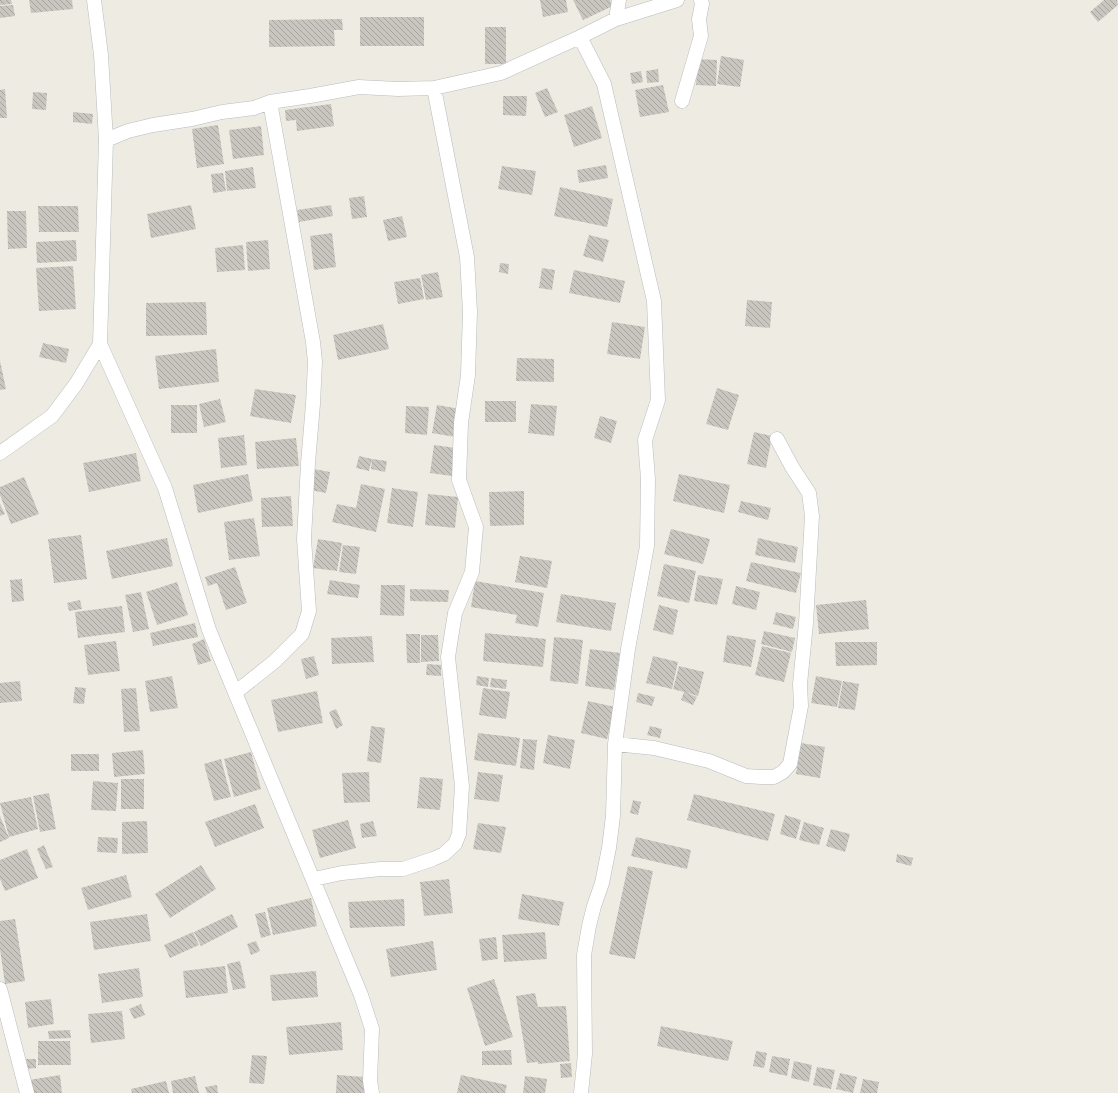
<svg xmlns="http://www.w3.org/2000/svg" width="1118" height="1093" viewBox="0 0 1118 1093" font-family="'Exo 2',sans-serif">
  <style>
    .building { fill: url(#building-back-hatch) }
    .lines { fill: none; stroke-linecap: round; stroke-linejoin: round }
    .street-casing { stroke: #b7bbc0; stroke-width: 15 }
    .street { stroke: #fff; stroke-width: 14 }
  </style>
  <defs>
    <pattern id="building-back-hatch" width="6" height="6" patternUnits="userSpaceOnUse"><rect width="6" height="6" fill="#c9c6bf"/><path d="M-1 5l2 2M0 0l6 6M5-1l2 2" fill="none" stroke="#a6a49f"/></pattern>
  </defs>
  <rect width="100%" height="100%" fill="#eeece2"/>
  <!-- building -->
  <path class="building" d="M 0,0 L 11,0 L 12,4 L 0,5 Z
    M 29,0 L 72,0 L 73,9 L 31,13 Z
    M 540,0 L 566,0 L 568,12 L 543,17 Z
    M 573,0 L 610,0 L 613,6 L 583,20 Z
    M 1104,0 L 1117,0 L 1118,5 L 1098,22 L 1090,12 Z
    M 13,5 L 15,16 L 0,18 L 0,6 Z
    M 360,17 L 424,17 L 424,46 L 360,46 Z
    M 342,19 L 343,30 L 334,30 L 335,46 L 269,47 L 269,20 Z
    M 485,27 L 506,27 L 506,64 L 485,64 Z
    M 721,56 L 744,60 L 740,87 L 717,84 Z
    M 698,59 L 717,60 L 716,86 L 696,85 Z
    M 658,69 L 659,82 L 647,83 L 646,71 Z
    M 641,71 L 643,82 L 632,84 L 630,73 Z
    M 663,85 L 669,112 L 640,117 L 635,90 Z
    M 547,88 L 558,112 L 545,117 L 535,93 Z
    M 5,89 L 7,118 L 0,118 L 0,90 Z
    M 33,92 L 47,93 L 46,110 L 32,109 Z
    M 503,96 L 527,96 L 526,116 L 503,115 Z
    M 331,104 L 334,126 L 297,131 L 296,120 L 286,121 L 285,110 Z
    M 592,106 L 602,138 L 574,147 L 564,115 Z
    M 73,112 L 93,114 L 92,124 L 73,122 Z
    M 218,125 L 224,164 L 197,168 L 192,129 Z
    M 261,126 L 264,155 L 233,159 L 229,130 Z
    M 606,165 L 608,178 L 579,183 L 577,170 Z
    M 502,166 L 536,171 L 532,195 L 498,189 Z
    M 253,167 L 256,188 L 227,191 L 225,171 Z
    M 223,173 L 226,191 L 213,193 L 211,174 Z
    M 560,187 L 613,199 L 607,227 L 554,216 Z
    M 364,196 L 367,217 L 352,219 L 349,198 Z
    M 191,205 L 196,229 L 151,238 L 147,214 Z
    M 331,205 L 333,216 L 299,222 L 297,210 Z
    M 38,206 L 78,206 L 79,232 L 39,232 Z
    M 7,211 L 26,211 L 27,248 L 8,249 Z
    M 402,216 L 407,237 L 388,241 L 383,220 Z
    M 332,233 L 336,267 L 314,270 L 310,236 Z
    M 589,235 L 609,240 L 603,262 L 583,256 Z
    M 76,240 L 77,261 L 37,263 L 36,242 Z
    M 268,240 L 270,269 L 248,271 L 246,242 Z
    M 243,245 L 245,270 L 217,272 L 215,248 Z
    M 500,263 L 509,264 L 508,274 L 499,272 Z
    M 73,266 L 76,309 L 39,311 L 36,268 Z
    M 542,268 L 555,270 L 552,290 L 539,288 Z
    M 574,270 L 625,281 L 620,303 L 569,293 Z
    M 438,272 L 443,297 L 426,300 L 421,275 Z
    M 420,278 L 424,299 L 398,304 L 394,282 Z
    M 747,300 L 772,302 L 770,328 L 745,326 Z
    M 206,302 L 207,335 L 146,336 L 146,303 Z
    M 612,322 L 645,327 L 640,359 L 607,354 Z
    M 383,324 L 389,349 L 338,360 L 333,335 Z
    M 43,343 L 69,349 L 66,363 L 39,357 Z
    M 216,349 L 219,382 L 159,389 L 155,356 Z
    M 517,358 L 554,359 L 554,382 L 516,381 Z
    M 0,361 L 6,389 L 0,390 Z
    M 717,388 L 739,395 L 728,430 L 706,424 Z
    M 255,389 L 296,395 L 291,423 L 250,416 Z
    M 220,399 L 226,422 L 204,427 L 199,404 Z
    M 485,401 L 516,401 L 516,422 L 485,422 Z
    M 531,404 L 557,406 L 554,436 L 528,433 Z
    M 171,405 L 197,405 L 197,433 L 171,433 Z
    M 437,405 L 460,409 L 455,437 L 432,433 Z
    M 406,406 L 429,407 L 427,435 L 405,433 Z
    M 600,416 L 617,421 L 611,443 L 594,438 Z
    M 754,432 L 772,436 L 766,468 L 747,464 Z
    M 244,435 L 247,465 L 221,468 L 218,438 Z
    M 296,438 L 299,466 L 257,469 L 255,442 Z
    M 434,445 L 456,448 L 452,476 L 430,473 Z
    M 136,453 L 141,481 L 89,492 L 83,463 Z
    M 359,456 L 372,459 L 369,471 L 356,468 Z
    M 372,459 L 387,461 L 385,472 L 371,469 Z
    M 314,469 L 330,472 L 326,493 L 310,490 Z
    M 248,474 L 253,501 L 198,513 L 193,485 Z
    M 679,474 L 730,485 L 724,513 L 673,501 Z
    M 24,477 L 39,514 L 11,524 L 0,495 L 0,487 Z
    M 361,484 L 385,489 L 376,532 L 332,522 L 337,504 L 356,508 Z
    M 392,488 L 418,492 L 413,527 L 387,523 Z
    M 524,491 L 524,525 L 490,526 L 489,492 Z
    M 428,494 L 458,497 L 455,528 L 425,525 Z
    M 291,496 L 293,526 L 262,527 L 261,498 Z
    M 741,501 L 771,508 L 768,520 L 738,512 Z
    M 0,504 L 5,514 L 0,516 Z
    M 254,518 L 260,556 L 229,560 L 224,522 Z
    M 671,529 L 710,539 L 703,564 L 664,554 Z
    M 81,535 L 87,579 L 54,583 L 48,539 Z
    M 167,538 L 173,566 L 112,579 L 106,551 Z
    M 758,538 L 798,547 L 795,563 L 755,555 Z
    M 318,539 L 342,543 L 337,571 L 313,568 Z
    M 343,545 L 360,547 L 356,574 L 339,572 Z
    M 520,556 L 552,561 L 547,588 L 515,582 Z
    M 751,562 L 801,573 L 796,593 L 746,581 Z
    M 664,564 L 696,571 L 689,603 L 657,596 Z
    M 235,567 L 247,603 L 226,610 L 217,583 L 208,586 L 205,577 Z
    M 698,575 L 723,579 L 717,605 L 694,601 Z
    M 22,579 L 24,601 L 12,602 L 10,580 Z
    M 330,580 L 360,585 L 358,598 L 327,594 Z
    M 475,581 L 544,593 L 538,627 L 515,623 L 517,615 L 471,607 Z
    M 177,582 L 188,615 L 157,625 L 146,592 Z
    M 381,585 L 405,585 L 404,616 L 380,615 Z
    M 736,586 L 760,592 L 756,610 L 732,604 Z
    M 410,589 L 449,590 L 448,602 L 410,601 Z
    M 141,592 L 149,629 L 133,632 L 125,595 Z
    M 561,594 L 616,603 L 611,631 L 556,622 Z
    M 80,600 L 82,609 L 69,611 L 67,603 Z
    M 866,600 L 869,629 L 819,634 L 816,605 Z
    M 659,605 L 678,610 L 673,635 L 653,630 Z
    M 122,606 L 125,632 L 78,638 L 75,612 Z
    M 776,612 L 796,617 L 793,629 L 773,624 Z
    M 195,623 L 198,637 L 153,646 L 150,633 Z
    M 764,631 L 795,638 L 792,652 L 761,644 Z
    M 485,633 L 546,639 L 543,667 L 483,661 Z
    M 406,634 L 420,634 L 420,663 L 407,663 Z
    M 421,635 L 438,635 L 439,661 L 421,662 Z
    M 727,635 L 756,640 L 751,667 L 723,662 Z
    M 372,636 L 374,662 L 332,664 L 331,638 Z
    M 554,637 L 583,640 L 578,684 L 550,681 Z
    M 204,639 L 211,661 L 198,665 L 192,644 Z
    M 116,641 L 120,671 L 88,675 L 84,645 Z
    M 835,642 L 877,642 L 877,665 L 836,666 Z
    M 762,646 L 791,653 L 784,682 L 755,675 Z
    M 590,649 L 620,653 L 614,690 L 585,686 Z
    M 314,656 L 319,675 L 306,679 L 301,659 Z
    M 653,656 L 678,662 L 672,689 L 646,683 Z
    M 427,664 L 441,665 L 441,676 L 426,675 Z
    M 679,666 L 704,672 L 698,696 L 673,689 Z
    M 172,676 L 178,708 L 150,712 L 145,681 Z
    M 477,676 L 489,678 L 488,687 L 476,685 Z
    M 816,676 L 842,681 L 837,707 L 811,703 Z
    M 491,678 L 507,680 L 506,689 L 490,687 Z
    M 20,681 L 22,701 L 0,703 L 0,683 Z
    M 843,681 L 859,684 L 855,710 L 838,708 Z
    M 75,687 L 86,688 L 84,704 L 73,703 Z
    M 136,688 L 140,731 L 124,732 L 121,689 Z
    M 483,688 L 510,692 L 506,719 L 479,715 Z
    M 317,691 L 323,723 L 278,732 L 271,700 Z
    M 684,692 L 697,697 L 693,705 L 681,700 Z
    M 638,693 L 655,697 L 652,706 L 636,702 Z
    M 588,701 L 615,707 L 607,739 L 581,733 Z
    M 336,709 L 343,725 L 336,729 L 329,712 Z
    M 371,726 L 385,728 L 381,763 L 367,761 Z
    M 650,726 L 662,729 L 660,738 L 647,735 Z
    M 478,733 L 520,738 L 516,766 L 474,760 Z
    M 548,735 L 575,740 L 570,769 L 543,763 Z
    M 523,739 L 537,740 L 534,770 L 520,768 Z
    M 801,743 L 825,747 L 820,778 L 796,774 Z
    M 143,750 L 145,774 L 114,777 L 112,753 Z
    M 251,752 L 261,789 L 234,797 L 224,759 Z
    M 71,754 L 99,754 L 99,771 L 71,771 Z
    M 221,759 L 231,797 L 214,801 L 204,764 Z
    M 369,772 L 370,802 L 344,803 L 342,773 Z
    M 478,772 L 503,775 L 499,802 L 474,799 Z
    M 420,777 L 443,779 L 440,810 L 417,808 Z
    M 121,779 L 144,779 L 144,809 L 121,809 Z
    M 93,781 L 118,783 L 116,811 L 91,810 Z
    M 49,793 L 56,829 L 40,832 L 33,796 Z
    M 694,794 L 775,814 L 768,841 L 687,820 Z
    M 31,797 L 38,829 L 9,837 L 0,803 Z
    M 633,800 L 641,802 L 638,815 L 630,813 Z
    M 255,804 L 264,828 L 215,847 L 205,822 Z
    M 785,815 L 801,820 L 796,839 L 780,834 Z
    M 0,816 L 9,838 L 0,842 Z
    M 348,820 L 356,848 L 320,858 L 312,830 Z
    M 147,821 L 148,853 L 122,854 L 122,822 Z
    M 373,821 L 377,836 L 362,838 L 360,824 Z
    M 804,822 L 824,828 L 819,845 L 799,840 Z
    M 478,823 L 506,827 L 501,853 L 473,849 Z
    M 831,829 L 850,834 L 845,852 L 826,846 Z
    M 98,837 L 118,838 L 117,853 L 97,852 Z
    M 636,837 L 691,850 L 687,869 L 631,856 Z
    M 44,845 L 53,867 L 46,869 L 37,849 Z
    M 27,849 L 38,878 L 5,891 L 0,879 L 0,860 Z
    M 897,854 L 913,858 L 911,866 L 896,862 Z
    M 201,865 L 216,889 L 170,918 L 155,894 Z
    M 628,866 L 653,871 L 635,959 L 609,954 Z
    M 126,875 L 132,897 L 88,910 L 81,888 Z
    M 449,879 L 453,913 L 424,916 L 420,882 Z
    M 522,894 L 564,902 L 559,926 L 518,919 Z
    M 311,898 L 317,926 L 273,935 L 267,908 Z
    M 404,899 L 405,926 L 350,928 L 348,902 Z
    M 265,912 L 271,935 L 261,938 L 255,914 Z
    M 147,914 L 151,941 L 94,950 L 90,922 Z
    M 232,914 L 238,927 L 201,946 L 194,932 Z
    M 15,919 L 25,981 L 5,984 L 0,949 L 0,921 Z
    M 193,932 L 199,945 L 170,958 L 164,945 Z
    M 545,932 L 547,959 L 504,962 L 502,935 Z
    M 496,937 L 498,959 L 482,961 L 479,939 Z
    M 256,941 L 260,951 L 251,955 L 247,944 Z
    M 433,941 L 437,970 L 391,977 L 386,949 Z
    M 240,961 L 246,988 L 233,990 L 227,964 Z
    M 225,966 L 228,993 L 186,998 L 183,971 Z
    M 139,968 L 143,997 L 102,1003 L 98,974 Z
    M 316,971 L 318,997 L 272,1001 L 270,975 Z
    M 494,979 L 513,1037 L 485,1046 L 467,988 Z
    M 535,993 L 538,1007 L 566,1006 L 570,1061 L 538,1064 L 538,1062 L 527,1063 L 516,996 Z
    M 51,999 L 54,1024 L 28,1028 L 25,1002 Z
    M 141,1004 L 145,1015 L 134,1019 L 129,1009 Z
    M 122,1011 L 125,1039 L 91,1043 L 88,1014 Z
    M 341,1022 L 343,1050 L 289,1055 L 286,1027 Z
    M 661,1026 L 733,1041 L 728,1061 L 657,1046 Z
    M 70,1030 L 71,1038 L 49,1039 L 48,1031 Z
    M 38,1041 L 70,1041 L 71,1065 L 38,1065 Z
    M 511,1050 L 512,1065 L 482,1065 L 482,1051 Z
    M 756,1051 L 767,1053 L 764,1068 L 753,1066 Z
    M 252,1055 L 267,1056 L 264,1084 L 249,1083 Z
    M 772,1056 L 790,1059 L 787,1076 L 769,1072 Z
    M 23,1059 L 36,1059 L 36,1068 L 24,1069 Z
    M 794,1061 L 812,1065 L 809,1082 L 791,1078 Z
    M 571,1063 L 572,1077 L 561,1078 L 560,1064 Z
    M 817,1067 L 835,1070 L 831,1089 L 813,1085 Z
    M 840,1073 L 857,1077 L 853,1093 L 836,1089 Z
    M 60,1075 L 62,1093 L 31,1093 L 29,1080 Z
    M 337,1075 L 365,1077 L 364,1093 L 336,1093 Z
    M 461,1075 L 507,1085 L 505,1093 L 457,1093 Z
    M 195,1076 L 199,1093 L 173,1093 L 171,1081 Z
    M 525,1076 L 547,1079 L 545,1093 L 523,1093 Z
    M 863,1079 L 879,1082 L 877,1093 L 860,1093 Z
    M 166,1081 L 169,1093 L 132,1093 L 131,1089 Z
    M 217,1085 L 218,1093 L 207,1093 L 205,1087 Z"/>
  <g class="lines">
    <!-- street casing -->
    <g class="street-casing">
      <path id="street" d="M 616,19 L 619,0
        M 580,37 L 604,84 L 654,301 L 658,400 L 645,440 L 648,479 L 647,546 L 628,649 L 615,744 L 613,816 L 609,848 L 602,883 L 594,906 L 589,926 L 584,955 L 585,1054 L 581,1093
        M 682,101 L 701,36 L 699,19 L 702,4 L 701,0
        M 106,140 L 128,131 L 153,125 L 192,119 L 222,112 L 254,108 L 270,102 L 310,96 L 359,87 L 398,89 L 434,88 L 501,73 L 580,37 L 616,19 L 677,0
        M 100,344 L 165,488 L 209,630 L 361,995 L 372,1029 L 370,1081 L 372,1093
        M 0,453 L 52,416 L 76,384 L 100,344 L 106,140 L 101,55 L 94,0
        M 236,692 L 275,661 L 302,634 L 309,611 L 304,539 L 308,463 L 313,404 L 315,362 L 313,342 L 270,102
        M 615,744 L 654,748 L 709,761 L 746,776 L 761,777 L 774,777 L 783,772 L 790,764 L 801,706 L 800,684 L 806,623 L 812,516 L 809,493 L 792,467 L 777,439
        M 314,879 L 342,873 L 381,869 L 403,869 L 433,859 L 444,854 L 455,844 L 459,834 L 462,786 L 448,657 L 455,613 L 472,572 L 476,527 L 459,480 L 461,423 L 468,375 L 470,312 L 467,257 L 434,88
        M 0,989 L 27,1093"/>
    </g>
    <!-- street -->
    <use href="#street" class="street"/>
  </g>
</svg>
